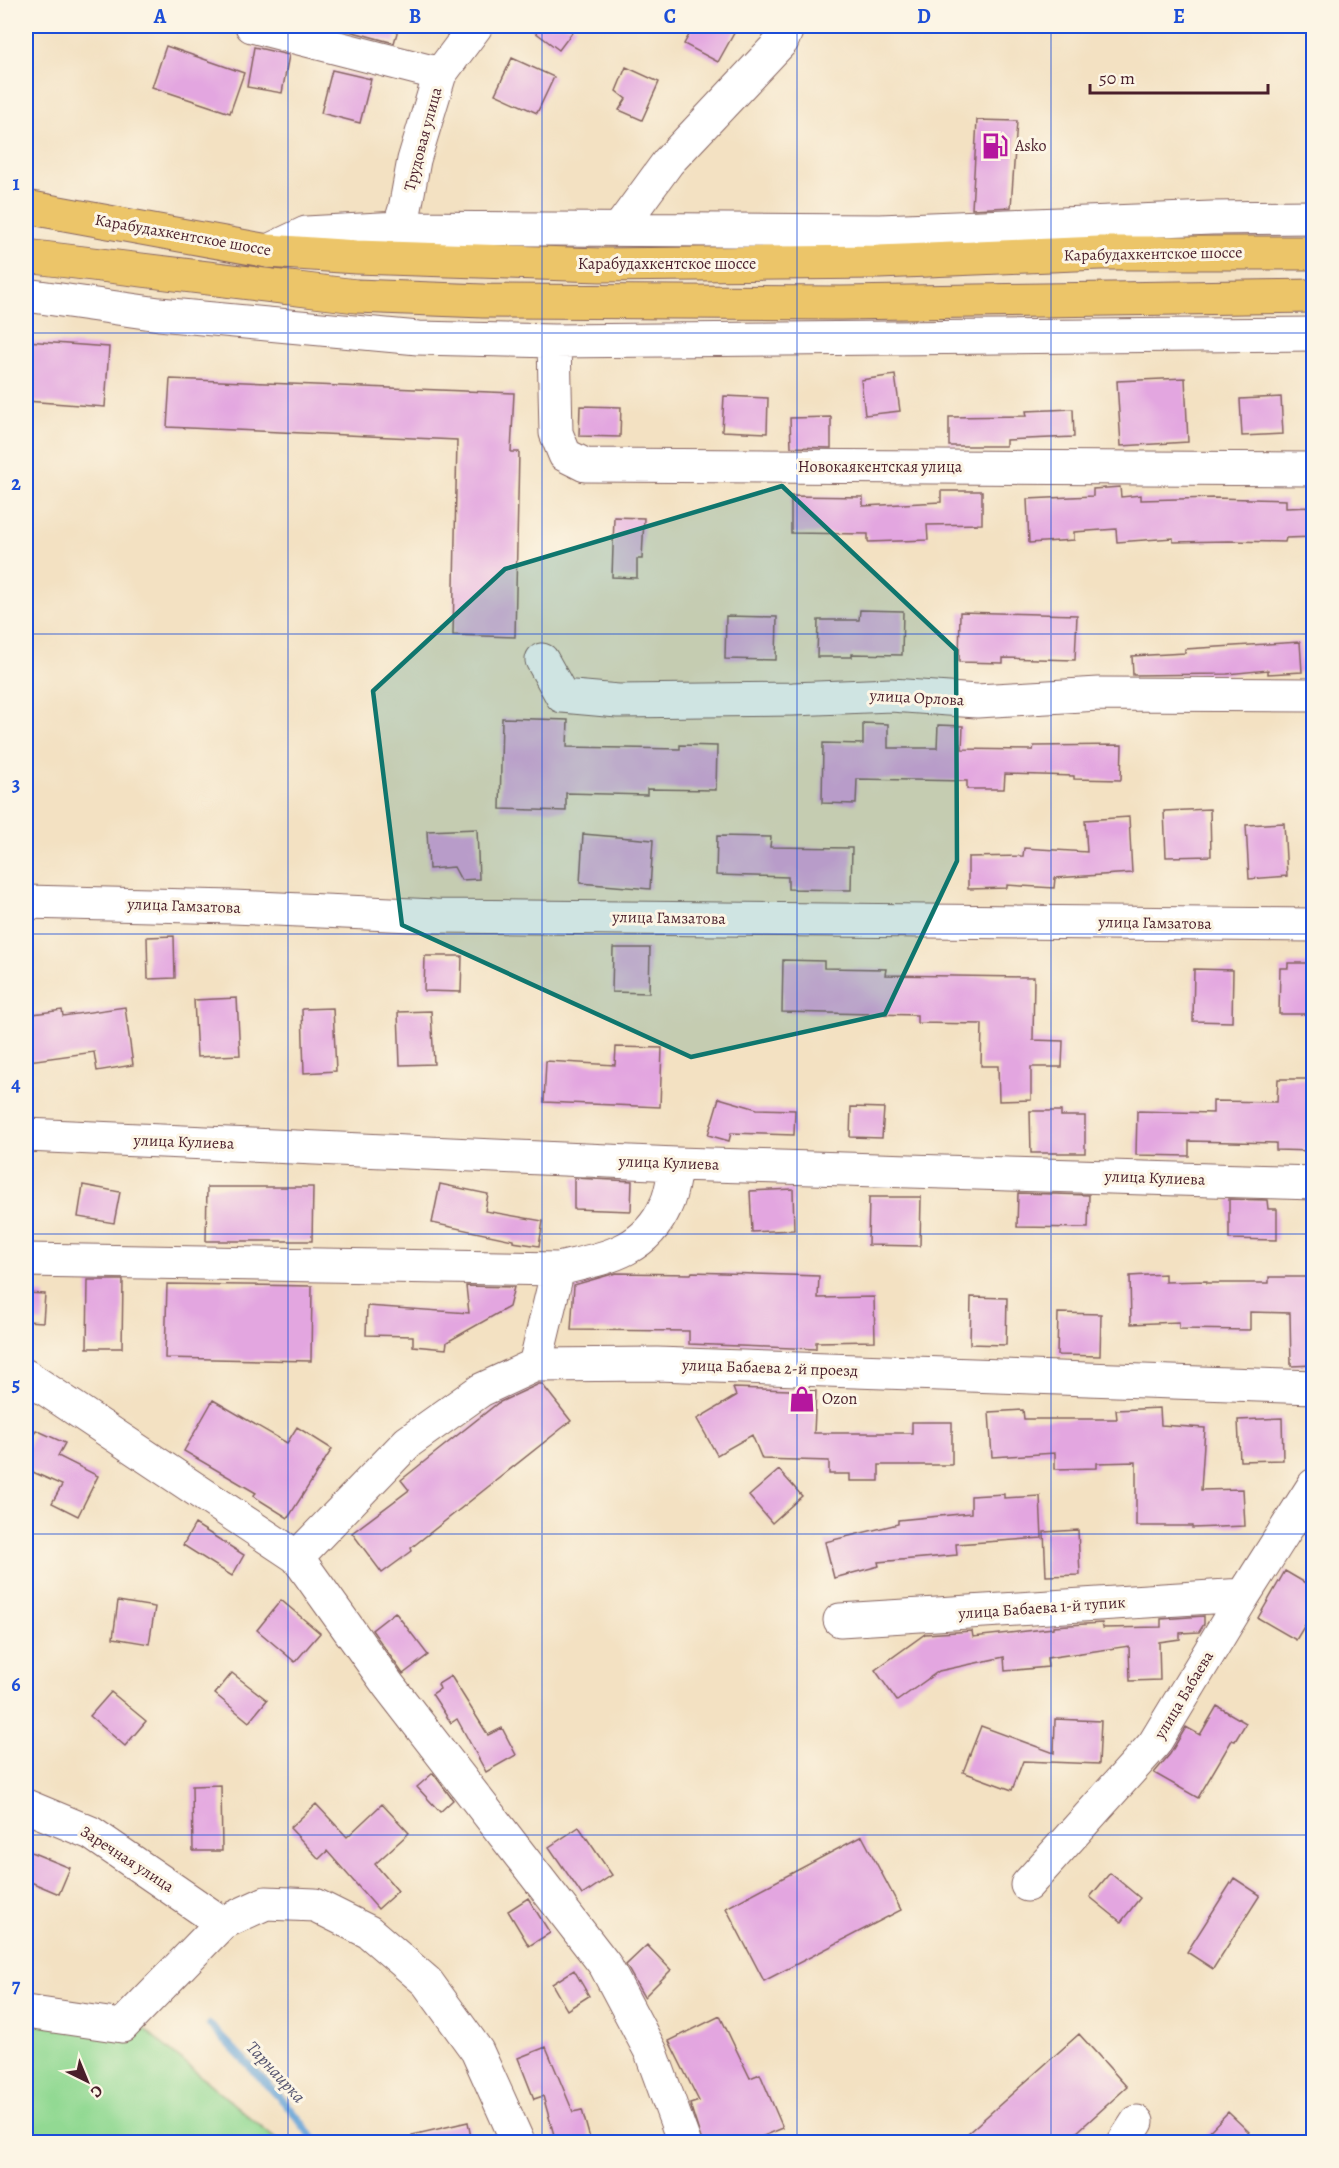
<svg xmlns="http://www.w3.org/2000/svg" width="1339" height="2168" viewBox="0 0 1339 2168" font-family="Alegreya,serif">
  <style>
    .green { fill: #92d993; stroke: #6e7c5f; stroke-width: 1.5 }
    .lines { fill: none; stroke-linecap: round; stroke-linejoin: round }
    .stream { stroke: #65a3d7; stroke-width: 8 }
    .building { fill: #e3a6e0 }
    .minor-casing { stroke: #856360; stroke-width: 35 }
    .highway-casing { stroke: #856360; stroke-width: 35 }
    .minor { stroke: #fff; stroke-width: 33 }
    .highway { stroke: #ecc569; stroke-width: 33 }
    .marked { fill: #0f766e; fill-opacity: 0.2; stroke: #0f766e; stroke-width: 4.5; stroke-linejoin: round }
    .grid { fill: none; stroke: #1d4ed8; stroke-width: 1.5; stroke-opacity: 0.55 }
    .labels { text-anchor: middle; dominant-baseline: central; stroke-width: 6; stroke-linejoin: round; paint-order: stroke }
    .street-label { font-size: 16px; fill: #4a1f2b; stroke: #fcf5e5 }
    .poi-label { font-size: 16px; fill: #4a1f2b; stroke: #fcf5e5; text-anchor: start }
    .water-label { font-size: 18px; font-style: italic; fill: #555470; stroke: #fcf5e5 }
    .neatline { fill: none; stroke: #1d4ed8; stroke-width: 2 }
    .grid-label { font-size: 20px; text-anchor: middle; font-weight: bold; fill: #1d4ed8 }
  </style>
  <rect width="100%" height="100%" fill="#fcf5e5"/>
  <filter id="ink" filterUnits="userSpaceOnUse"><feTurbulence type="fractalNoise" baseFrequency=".0167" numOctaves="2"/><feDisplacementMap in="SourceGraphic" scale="12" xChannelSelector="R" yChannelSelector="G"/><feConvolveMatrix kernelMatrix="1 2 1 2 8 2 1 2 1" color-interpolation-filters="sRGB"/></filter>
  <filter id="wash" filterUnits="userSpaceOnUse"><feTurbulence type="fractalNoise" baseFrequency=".008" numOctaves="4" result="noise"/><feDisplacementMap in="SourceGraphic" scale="24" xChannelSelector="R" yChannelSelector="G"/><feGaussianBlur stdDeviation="1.35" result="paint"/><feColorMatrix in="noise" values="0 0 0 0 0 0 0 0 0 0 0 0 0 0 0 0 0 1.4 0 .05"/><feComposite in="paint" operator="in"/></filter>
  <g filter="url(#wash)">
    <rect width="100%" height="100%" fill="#f3e1c2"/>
    <!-- green -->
    <path class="green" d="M 26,1996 L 123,2011 L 279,2142 L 26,2142 Z"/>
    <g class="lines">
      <!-- stream -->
      <path class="stream" d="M 210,2025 L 290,2108 L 316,2142"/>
    </g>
    <g id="blocks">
      <!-- building -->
      <path class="building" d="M 331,26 L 399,26 L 394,43 Z
        M 527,26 L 577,26 L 559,50 Z
        M 694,26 L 738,26 L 718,62 L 684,44 Z
        M 166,46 L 244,73 L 230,113 L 152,87 Z
        M 254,47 L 289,55 L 282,93 L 247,87 Z
        M 512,58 L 554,77 L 537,113 L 495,94 Z
        M 626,67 L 659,82 L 642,120 L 619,110 L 626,99 L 616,91 Z
        M 332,70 L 371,79 L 360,123 L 321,113 Z
        M 977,120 L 1017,121 L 1011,207 L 972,209 Z
        M 26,341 L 109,347 L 105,407 L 26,401 Z
        M 895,375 L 900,411 L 865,415 L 861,380 Z
        M 1185,378 L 1188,442 L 1121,446 L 1117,381 Z
        M 170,379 L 514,393 L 511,452 L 519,452 L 515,637 L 453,635 L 457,440 L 167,427 Z
        M 724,396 L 768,398 L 767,433 L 722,431 Z
        M 1281,397 L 1283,434 L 1242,436 L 1240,399 Z
        M 580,406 L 621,407 L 620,437 L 579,436 Z
        M 1073,409 L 1074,437 L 1006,440 L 1006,446 L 949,446 L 949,417 L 1027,416 L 1026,411 Z
        M 831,417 L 831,448 L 791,447 L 790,418 Z
        M 1120,487 L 1121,497 L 1141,495 L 1141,500 L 1214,498 L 1286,500 L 1286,508 L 1314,507 L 1314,537 L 1286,538 L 1285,542 L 1229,541 L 1173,542 L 1173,538 L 1117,542 L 1116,529 L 1074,532 L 1074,540 L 1029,543 L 1027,499 L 1093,496 L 1093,489 Z
        M 941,491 L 982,491 L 982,524 L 927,525 L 928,540 L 868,542 L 868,534 L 791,533 L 791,496 L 863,497 L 863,506 L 941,502 Z
        M 614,517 L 644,518 L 642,559 L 637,559 L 637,578 L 612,577 Z
        M 860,610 L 903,611 L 902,655 L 852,654 L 852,657 L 817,657 L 818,620 L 859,620 Z
        M 960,612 L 1077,615 L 1075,660 L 1003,658 L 1003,663 L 959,662 Z
        M 726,616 L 777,617 L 776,660 L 725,659 Z
        M 1300,642 L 1302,672 L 1268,674 L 1268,670 L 1227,674 L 1133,675 L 1132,656 L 1185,653 L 1185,649 Z
        M 502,718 L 568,720 L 567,747 L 680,749 L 680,745 L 717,746 L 716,790 L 647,789 L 647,795 L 566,793 L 566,811 L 500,809 Z
        M 863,723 L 888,724 L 888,748 L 937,748 L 938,725 L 963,726 L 962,749 L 1033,750 L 1034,746 L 1122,745 L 1121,780 L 1074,779 L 1074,776 L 1005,774 L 1004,789 L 967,789 L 967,781 L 857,779 L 856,804 L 822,803 L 823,743 L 863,744 Z
        M 1210,809 L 1211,856 L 1166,857 L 1164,811 Z
        M 1129,817 L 1132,873 L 1055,878 L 1054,888 L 1007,885 L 1007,888 L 968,889 L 968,857 L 1023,856 L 1024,848 L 1087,852 L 1085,820 Z
        M 1284,823 L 1287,876 L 1249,879 L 1246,825 Z
        M 477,829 L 479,879 L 461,880 L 454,867 L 429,869 L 427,831 Z
        M 583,834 L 653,840 L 650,889 L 580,883 Z
        M 717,836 L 771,837 L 770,847 L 852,848 L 851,890 L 788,889 L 788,877 L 716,875 Z
        M 174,936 L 175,978 L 148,979 L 147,937 Z
        M 613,948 L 650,948 L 649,993 L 612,992 Z
        M 425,956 L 462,956 L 461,992 L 424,991 Z
        M 783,960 L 824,961 L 824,968 L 886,969 L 885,975 L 1034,977 L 1033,1040 L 1063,1041 L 1062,1067 L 1031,1067 L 1031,1100 L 999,1101 L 998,1066 L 981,1066 L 982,1024 L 917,1023 L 917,1015 L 782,1012 Z
        M 1288,963 L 1314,963 L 1314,1014 L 1279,1014 L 1280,968 L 1288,968 Z
        M 1194,969 L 1233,970 L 1232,1022 L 1193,1021 Z
        M 237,998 L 240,1055 L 197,1057 L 194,1000 Z
        M 125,1007 L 133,1065 L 97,1071 L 94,1052 L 29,1061 L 26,1015 L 62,1010 L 63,1016 Z
        M 333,1008 L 336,1071 L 304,1073 L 302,1009 Z
        M 431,1011 L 434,1064 L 400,1065 L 398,1012 Z
        M 616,1047 L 662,1048 L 660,1107 L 544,1102 L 546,1061 L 615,1065 Z
        M 1278,1079 L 1314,1079 L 1314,1151 L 1276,1150 L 1276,1143 L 1189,1141 L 1189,1156 L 1136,1155 L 1137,1111 L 1213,1113 L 1213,1101 L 1277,1102 Z
        M 719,1098 L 757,1109 L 795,1110 L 794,1135 L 731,1133 L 729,1141 L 708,1135 Z
        M 851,1107 L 884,1108 L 882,1138 L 850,1137 Z
        M 1030,1111 L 1061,1111 L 1061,1116 L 1085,1116 L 1085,1153 L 1031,1153 Z
        M 574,1178 L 632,1181 L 631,1211 L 574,1209 Z
        M 440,1184 L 488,1194 L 485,1211 L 543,1221 L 539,1246 L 513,1242 L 513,1240 L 432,1223 Z
        M 83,1185 L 120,1192 L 114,1223 L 78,1217 Z
        M 207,1187 L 313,1187 L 312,1241 L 206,1241 Z
        M 793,1189 L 794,1230 L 752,1232 L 750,1191 Z
        M 1018,1193 L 1089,1195 L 1088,1228 L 1017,1227 Z
        M 869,1197 L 921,1197 L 920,1246 L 868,1245 Z
        M 1229,1199 L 1267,1200 L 1268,1209 L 1277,1209 L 1277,1240 L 1229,1239 Z
        M 692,1272 L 819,1276 L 818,1298 L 874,1297 L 875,1341 L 816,1342 L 816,1349 L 689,1344 L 689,1331 L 571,1330 L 574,1285 L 616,1273 L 691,1274 Z
        M 1165,1274 L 1165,1282 L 1207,1281 L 1207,1283 L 1269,1283 L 1269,1277 L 1314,1277 L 1314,1365 L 1291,1366 L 1290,1313 L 1250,1312 L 1250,1330 L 1179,1329 L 1179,1322 L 1131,1324 L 1130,1276 Z
        M 88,1280 L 123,1280 L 122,1348 L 87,1348 Z
        M 167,1284 L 312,1286 L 311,1361 L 165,1358 Z
        M 466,1286 L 514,1287 L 509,1307 L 447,1342 L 446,1349 L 413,1346 L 413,1336 L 366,1335 L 367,1306 L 469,1313 Z
        M 26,1293 L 45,1294 L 43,1322 L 26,1321 Z
        M 971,1297 L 1007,1298 L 1006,1345 L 970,1344 Z
        M 1058,1313 L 1101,1314 L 1100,1356 L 1057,1355 Z
        M 539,1384 L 542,1384 L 571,1421 L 411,1548 L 412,1551 L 382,1573 L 352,1533 L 409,1490 L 401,1480 L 498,1403 Z
        M 733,1388 L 816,1391 L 814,1433 L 912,1433 L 912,1422 L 952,1422 L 952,1465 L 879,1465 L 879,1481 L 850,1481 L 850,1474 L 829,1474 L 829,1461 L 762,1459 L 752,1435 L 717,1455 L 697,1419 L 736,1396 Z
        M 213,1400 L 287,1443 L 297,1427 L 332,1449 L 288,1518 L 253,1496 L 256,1493 L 184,1451 Z
        M 1160,1408 L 1161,1425 L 1205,1428 L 1201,1490 L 1243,1489 L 1245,1526 L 1192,1528 L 1192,1526 L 1136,1526 L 1136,1462 L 1097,1463 L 1097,1468 L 1055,1469 L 1055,1453 L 992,1457 L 989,1412 L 1023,1410 L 1024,1419 L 1117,1419 L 1116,1410 Z
        M 1282,1418 L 1283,1460 L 1240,1461 L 1238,1420 Z
        M 36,1430 L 65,1443 L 58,1456 L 98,1476 L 78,1516 L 52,1503 L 62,1485 L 26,1469 L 26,1452 Z
        M 779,1470 L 802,1496 L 772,1523 L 749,1496 Z
        M 1004,1494 L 1004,1498 L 1040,1496 L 1042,1538 L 956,1544 L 957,1555 L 878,1562 L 879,1566 L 834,1578 L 825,1542 L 898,1524 L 898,1520 L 971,1513 L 971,1496 Z
        M 195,1524 L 244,1555 L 232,1576 L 183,1545 Z
        M 1078,1530 L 1080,1575 L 1046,1576 L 1044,1532 Z
        M 1285,1571 L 1314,1588 L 1314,1610 L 1296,1640 L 1258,1618 Z
        M 281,1600 L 320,1633 L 295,1662 L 257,1630 Z
        M 118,1601 L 155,1607 L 149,1644 L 113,1638 Z
        M 395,1612 L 428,1655 L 403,1674 L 372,1630 Z
        M 1204,1616 L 1204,1624 L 1199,1632 L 1180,1633 L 1180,1639 L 1159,1642 L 1160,1680 L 1130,1681 L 1129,1646 L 1047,1658 L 1048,1667 L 1005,1671 L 1004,1657 L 939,1671 L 897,1701 L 875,1670 L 925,1634 L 972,1631 L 973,1637 L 1053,1628 L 1053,1626 L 1102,1623 L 1103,1628 L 1161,1627 L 1161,1619 Z
        M 232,1673 L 267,1700 L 249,1722 L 215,1694 Z
        M 451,1676 L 488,1735 L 502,1728 L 516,1755 L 486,1772 L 457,1719 L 451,1723 L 432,1694 L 440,1689 L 438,1684 Z
        M 111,1692 L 146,1721 L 125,1746 L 90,1716 Z
        M 1217,1706 L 1246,1723 L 1235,1741 L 1232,1740 L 1198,1798 L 1154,1773 L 1170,1754 L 1186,1727 L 1200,1735 Z
        M 1055,1719 L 1101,1721 L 1099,1764 L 1023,1761 L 1012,1790 L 963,1772 L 981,1726 L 1054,1753 Z
        M 433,1773 L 453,1800 L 440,1812 L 417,1787 Z
        M 221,1785 L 222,1851 L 193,1851 L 192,1786 Z
        M 316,1804 L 347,1837 L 382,1804 L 409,1833 L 375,1864 L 398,1891 L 378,1909 L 327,1851 L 319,1859 L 290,1828 Z
        M 579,1827 L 612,1875 L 582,1895 L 549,1847 Z
        M 862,1836 L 901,1910 L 764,1981 L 726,1908 Z
        M 26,1850 L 70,1868 L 59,1894 L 26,1880 Z
        M 1110,1873 L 1140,1898 L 1121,1922 L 1090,1897 Z
        M 1234,1878 L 1260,1895 L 1213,1969 L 1187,1952 Z
        M 528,1898 L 550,1933 L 529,1946 L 508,1911 Z
        M 647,1945 L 671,1970 L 644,1997 L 626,1965 Z
        M 574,1970 L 589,1996 L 567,2010 L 552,1984 Z
        M 720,2016 L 750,2078 L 760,2074 L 783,2128 L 749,2142 L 702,2142 L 690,2104 L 699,2101 L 669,2041 Z
        M 1079,2034 L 1127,2087 L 1066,2142 L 958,2142 Z
        M 546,2047 L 573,2112 L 582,2110 L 591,2142 L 556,2142 L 543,2096 L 534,2099 L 518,2058 Z
        M 1228,2112 L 1249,2132 L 1238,2142 L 1199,2142 Z
        M 468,2122 L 472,2142 L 413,2142 L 412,2135 Z"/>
    </g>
  </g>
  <g filter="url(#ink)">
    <use href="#blocks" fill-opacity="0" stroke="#856360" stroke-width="1.5"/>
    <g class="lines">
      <!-- minor casing -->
      <g class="minor-casing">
        <path id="minor" d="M 252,26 L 440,74
          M 399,228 L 405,209 L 414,160 L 440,74 L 476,26
          M 619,229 L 668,162 L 782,41 L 788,26
          M 268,251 L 306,233 L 399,228 L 880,231 L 1212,218 L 1314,217
          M 26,295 L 159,314 L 418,338 L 554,341 L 1314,334
          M 554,341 L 556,433 L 565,455 L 585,465 L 1314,469
          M 542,660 L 562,696 L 618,701 L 793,699 L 891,695 L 977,701 L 1099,694 L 1314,695
          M 26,902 L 233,907 L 435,916 L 1314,925
          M 26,1135 L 676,1164 L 1314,1183
          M 26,1260 L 558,1269 C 604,1258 645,1253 666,1205 C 672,1193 673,1177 676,1164
          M 535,1365 L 558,1269
          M 26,1376 L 297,1557 L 389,1686 L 605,1965 L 651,2052 L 684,2142
          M 297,1557 L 408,1442 L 481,1390 L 535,1365 L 657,1364 L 1314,1387
          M 840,1620 L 1244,1595
          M 26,1806 L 91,1833 L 222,1923
          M 1027,1885 L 1154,1744 L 1244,1595 L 1314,1485
          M 26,2012 L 122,2026 L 222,1923 L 266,1903 L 315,1905 L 369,1932 L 427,1982 L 477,2051 L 518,2142
          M 1124,2142 L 1137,2122"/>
      </g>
      <!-- highway casing -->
      <g class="highway-casing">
        <path id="highway" d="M 26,207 L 268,251 L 356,257 L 600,265 L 879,262 L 1100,253 L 1314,253
          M 26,256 L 356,296 L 483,301 L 841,303 L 1314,296"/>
      </g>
      <!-- minor -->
      <use href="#minor" class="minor"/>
      <!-- highway -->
      <use href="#highway" class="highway"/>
    </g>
  </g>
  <!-- marked area -->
  <path class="marked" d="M 782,486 L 956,650 L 957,861 L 885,1014 L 691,1057 L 402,925 L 373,691 L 505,569 Z"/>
  <!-- grid -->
  <path class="grid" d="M 288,26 L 288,2142M 542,26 L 542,2142M 797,26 L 797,2142M 1051,26 L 1051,2142M 26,333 L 1314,333M 26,634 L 1314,634M 26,934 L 1314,934M 26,1234 L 1314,1234M 26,1534 L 1314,1534M 26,1835 L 1314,1835"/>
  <!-- icons -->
  <defs>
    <g id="fuel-bare" transform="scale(2.07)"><path d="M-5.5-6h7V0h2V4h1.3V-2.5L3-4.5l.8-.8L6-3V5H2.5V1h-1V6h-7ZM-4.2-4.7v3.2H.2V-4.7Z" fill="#b5179e" stroke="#fcf5e5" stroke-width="2.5" paint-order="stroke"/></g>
    <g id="shop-bare" transform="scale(2.07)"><path d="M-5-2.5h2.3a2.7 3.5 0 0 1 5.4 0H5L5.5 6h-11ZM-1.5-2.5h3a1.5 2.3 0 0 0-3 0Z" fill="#b5179e" stroke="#fcf5e5" stroke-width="2.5" paint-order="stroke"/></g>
  </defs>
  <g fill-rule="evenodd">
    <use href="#fuel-bare" x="995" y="146"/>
    <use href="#shop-bare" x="802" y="1399"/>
  </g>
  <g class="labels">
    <!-- street labels -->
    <g class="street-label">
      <text transform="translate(423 139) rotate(-75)">Трудовая улица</text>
      <text transform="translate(183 235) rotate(10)">Карабудахкентское шоссе</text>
      <text transform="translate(1153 254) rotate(-1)">Карабудахкентское шоссе</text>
      <text x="667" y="264">Карабудахкентское шоссе</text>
      <text x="880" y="467">Новокаякентская улица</text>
      <text transform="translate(917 698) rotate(3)">улица Орлова</text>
      <text transform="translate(184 906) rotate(2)">улица Гамзатова</text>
      <text transform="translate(669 918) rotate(1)">улица Гамзатова</text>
      <text transform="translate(1155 923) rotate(1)">улица Гамзатова</text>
      <text transform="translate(184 1142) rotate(2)">улица Кулиева</text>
      <text transform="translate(669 1163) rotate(2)">улица Кулиева</text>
      <text transform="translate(1155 1178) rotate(2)">улица Кулиева</text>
      <text transform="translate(770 1368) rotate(2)">улица Бабаева 2-й проезд</text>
      <text transform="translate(1042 1608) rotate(-4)">улица Бабаева 1-й тупик</text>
      <text transform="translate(1184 1695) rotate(-59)">улица Бабаева</text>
      <text transform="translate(127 1859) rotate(33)">Заречная улица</text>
    </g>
    <!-- poi labels -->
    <g class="poi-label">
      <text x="1015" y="146">Asko</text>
      <text x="822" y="1399">Ozon</text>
    </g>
    <!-- water labels -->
    <g class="water-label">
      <text transform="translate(276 2072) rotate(47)">Тарнаирка</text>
    </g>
  </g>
  <!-- margin -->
  <rect width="1339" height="2168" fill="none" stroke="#fcf5e5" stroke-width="66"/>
  <!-- north arrow -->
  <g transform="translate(87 2081) rotate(137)" stroke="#fcf5e5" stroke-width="4.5" paint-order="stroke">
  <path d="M0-4.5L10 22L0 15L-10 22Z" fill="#4a1f2b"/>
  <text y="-9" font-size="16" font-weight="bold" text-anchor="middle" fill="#4a1f2b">С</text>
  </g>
  <!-- scale -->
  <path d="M1090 84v9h178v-9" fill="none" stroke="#4a1f2b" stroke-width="3"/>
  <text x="1099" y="84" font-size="18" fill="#4a1f2b" stroke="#fcf5e5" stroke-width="4.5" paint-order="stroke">50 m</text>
  <rect x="33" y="33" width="1273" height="2102" class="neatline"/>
  <g class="grid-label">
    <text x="160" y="23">A</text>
    <text x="415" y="23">B</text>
    <text x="670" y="23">C</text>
    <text x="924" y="23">D</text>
    <text x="1179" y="23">E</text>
    <text x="16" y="190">1</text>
    <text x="16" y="490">2</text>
    <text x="16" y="791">3</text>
    <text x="16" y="1091">4</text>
    <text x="16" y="1391">5</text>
    <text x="16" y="1691">6</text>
    <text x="16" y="1992">7</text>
  </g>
</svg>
